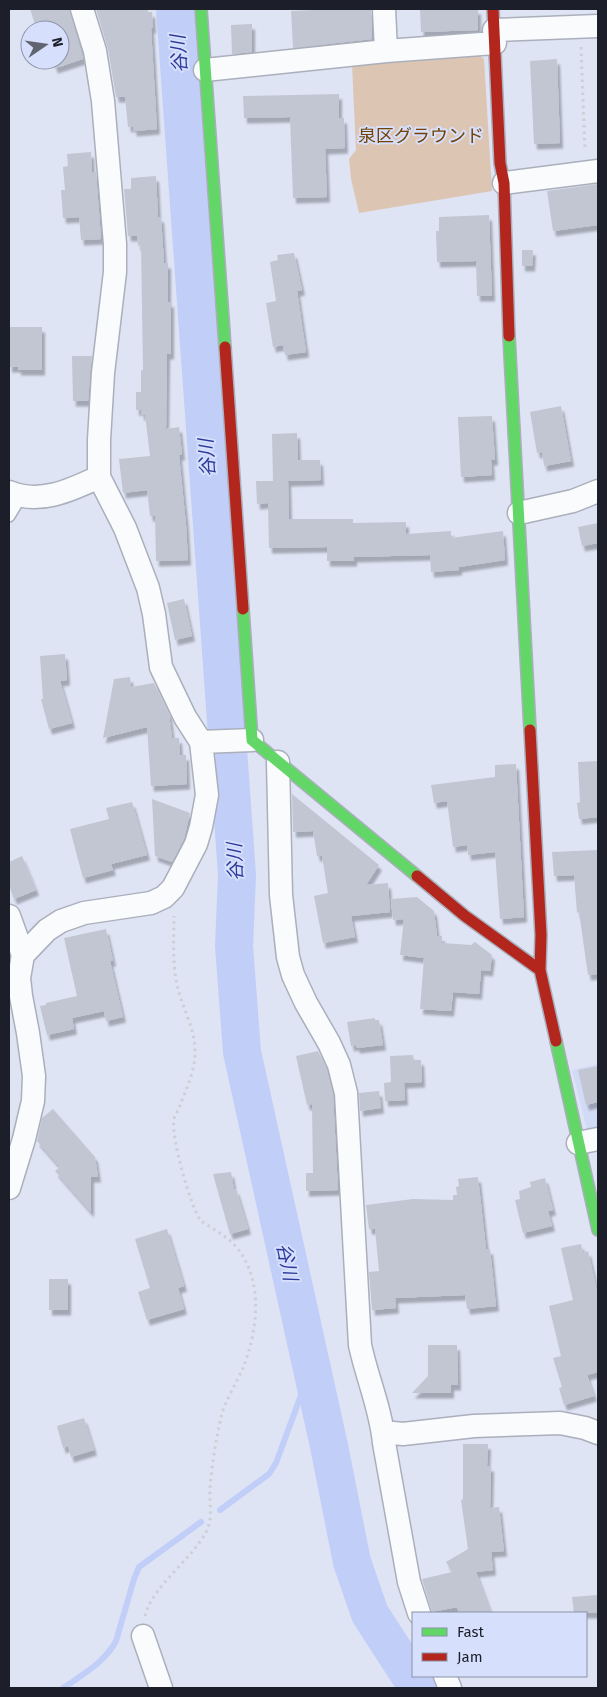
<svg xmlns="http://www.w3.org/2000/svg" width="607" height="1697" viewBox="0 0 607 1697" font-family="'Fira Sans','Noto Sans JP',sans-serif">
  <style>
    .built { fill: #d2dbf6 }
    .green { fill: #ddc5b3 }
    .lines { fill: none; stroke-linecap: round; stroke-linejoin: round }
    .stream { stroke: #c1cef8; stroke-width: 6 }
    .river { stroke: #c1cef8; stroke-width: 38 }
    .building { fill: #c2c6d2; filter: url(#shadow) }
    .lane-casing { stroke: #aaafbb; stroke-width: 14 }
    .street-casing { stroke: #aaafbb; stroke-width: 25 }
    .fast-casing { stroke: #aaafbb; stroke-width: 14 }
    .jam-casing { stroke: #aaafbb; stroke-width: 14 }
    .path { stroke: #cdcfd4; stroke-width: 3; stroke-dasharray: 2.5 4; stroke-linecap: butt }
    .lane { stroke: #fafbfd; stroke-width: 11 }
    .street { stroke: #fafbfd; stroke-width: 22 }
    .fast { stroke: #63d668; stroke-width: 11 }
    .jam { stroke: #b3261e; stroke-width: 11 }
    .labels { text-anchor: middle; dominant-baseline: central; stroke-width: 4; stroke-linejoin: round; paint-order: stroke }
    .park-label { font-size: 18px; fill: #734204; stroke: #d6dffc }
    .water-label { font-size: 19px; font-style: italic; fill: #2c399b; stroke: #d6dffc }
  </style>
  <defs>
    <filter id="shadow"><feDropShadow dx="3" dy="5.5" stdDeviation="1" flood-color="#0004"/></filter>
  </defs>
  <rect width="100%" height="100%" fill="#dee4f4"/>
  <!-- built -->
  <path class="built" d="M 598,1064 L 598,1134 L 588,1134 L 572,1070 Z"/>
  <!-- green -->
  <path class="green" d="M 477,54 L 484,59 L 492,191 L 359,213 L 351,179 L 349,159 L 356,150 L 352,64 Z"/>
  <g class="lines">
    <!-- stream -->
    <path class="stream" d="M 220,1510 L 269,1474 L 276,1463 L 311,1368
      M 63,1688 C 82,1675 105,1662 116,1641 L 134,1579 L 139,1567 L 201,1522"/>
    <!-- river -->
    <path class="river" d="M 175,9 L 237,875 L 234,946 L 242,1052 L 329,1446 L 352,1562 L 370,1614 L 418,1688"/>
  </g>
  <!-- building -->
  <path class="building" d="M 30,9 L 69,9 L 83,59 L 55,68 L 52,60 L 60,60 L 60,30 L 37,30 Z
    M 96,9 L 148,9 L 148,12 L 152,12 L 153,28 L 151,28 L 157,129 L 134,131 L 133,126 L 128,127 L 125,97 L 116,97 L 108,49 Z
    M 338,9 L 371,9 L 372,39 L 293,48 L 291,11 Z
    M 420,9 L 478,9 L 478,30 L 421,32 Z
    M 252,24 L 252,52 L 232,54 L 231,25 Z
    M 557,59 L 560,143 L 534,144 L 530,61 Z
    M 339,94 L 339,118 L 344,118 L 345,148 L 325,149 L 327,197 L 293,198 L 290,117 L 244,118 L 243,96 Z
    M 91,152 L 92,172 L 96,172 L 101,239 L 81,240 L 79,217 L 63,218 L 61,190 L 65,190 L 63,167 L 68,166 L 67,154 Z
    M 156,176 L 158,217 L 161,217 L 164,263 L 168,263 L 168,302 L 171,302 L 171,354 L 167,354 L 166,429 L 179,427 L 182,455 L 179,455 L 186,525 L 188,560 L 156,561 L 155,516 L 150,516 L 147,490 L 123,493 L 119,459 L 150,456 L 145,415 L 141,415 L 141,410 L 136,410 L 136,392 L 141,392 L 141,370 L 143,370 L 141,245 L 138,246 L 137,236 L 128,236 L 124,189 L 131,189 L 131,178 Z
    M 598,184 L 598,225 L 553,231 L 547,191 Z
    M 489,215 L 492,296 L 477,296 L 476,261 L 437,262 L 436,231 L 439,231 L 439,217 Z
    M 522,250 L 533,250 L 532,266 L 522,266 Z
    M 294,253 L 302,290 L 297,291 L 306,352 L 285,355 L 283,345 L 273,347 L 266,303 L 276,301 L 270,262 L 278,260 L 277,255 Z
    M 9,327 L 42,327 L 42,370 L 18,370 L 18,367 L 9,367 Z
    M 72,356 L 92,356 L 88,401 L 73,401 Z
    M 561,406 L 571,461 L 544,466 L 542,452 L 537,453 L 530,412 Z
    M 492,416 L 495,460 L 491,460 L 492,475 L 461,477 L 458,417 Z
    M 297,433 L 298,460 L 320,460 L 321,480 L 288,481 L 289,519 L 353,519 L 353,523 L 406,522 L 406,534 L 451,531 L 451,538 L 503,531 L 505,560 L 459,567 L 459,570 L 431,572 L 430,555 L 354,557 L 354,561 L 327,561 L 327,547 L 269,548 L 268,503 L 257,504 L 256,481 L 273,481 L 272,434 Z
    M 598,523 L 598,543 L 582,546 L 578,527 Z
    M 184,599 L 192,636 L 175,640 L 167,603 Z
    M 65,654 L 67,680 L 60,681 L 72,723 L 49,729 L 41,699 L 43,699 L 40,656 Z
    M 130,677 L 131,687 L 154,683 L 169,714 L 172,738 L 179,738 L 180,755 L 186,755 L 187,784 L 151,786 L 147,727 L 103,738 L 114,679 Z
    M 598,761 L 598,817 L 579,819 L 577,803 L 580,802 L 578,762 Z
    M 516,764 L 524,917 L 500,919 L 495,852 L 468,855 L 467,845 L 453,847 L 447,801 L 434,803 L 431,785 L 495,777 L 495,765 Z
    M 292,794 L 379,865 L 366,885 L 388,883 L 390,912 L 351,916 L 355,937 L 323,943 L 314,896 L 328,893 L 322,856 L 317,856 L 313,831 L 293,832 Z
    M 152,799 L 190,813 L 184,839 L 172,862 L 155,856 Z
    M 132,802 L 147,855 L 111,864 L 113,870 L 83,878 L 70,829 L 109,819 L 106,808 Z
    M 598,850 L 598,974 L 588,975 L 579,912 L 577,913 L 574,875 L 554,876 L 552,852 Z
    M 22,856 L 36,890 L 14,899 L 9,885 L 9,862 Z
    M 417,897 L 434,911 L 437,936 L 442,936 L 442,943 L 471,945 L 475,942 L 492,955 L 490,971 L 481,970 L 479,994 L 453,992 L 451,1011 L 420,1009 L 424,958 L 400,955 L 404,919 L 393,920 L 391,899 Z
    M 106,929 L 113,961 L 110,961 L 123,1017 L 106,1021 L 104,1011 L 72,1018 L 74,1029 L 47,1035 L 40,1006 L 46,1005 L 46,1003 L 77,996 L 64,938 Z
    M 375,1018 L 375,1020 L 379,1020 L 383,1045 L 357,1048 L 356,1045 L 351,1046 L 347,1022 Z
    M 318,1051 L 326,1067 L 333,1095 L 338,1190 L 306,1191 L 306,1173 L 313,1173 L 312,1104 L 307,1105 L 296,1056 Z
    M 413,1055 L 414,1060 L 421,1060 L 422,1082 L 404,1083 L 405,1100 L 385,1101 L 384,1083 L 391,1082 L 390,1056 Z
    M 598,1066 L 598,1102 L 586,1105 L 578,1070 Z
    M 379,1091 L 381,1108 L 360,1111 L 359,1093 Z
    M 53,1109 L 95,1157 L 98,1177 L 91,1177 L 91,1212 L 55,1171 L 60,1167 L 37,1141 L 42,1118 Z
    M 231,1172 L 234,1190 L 236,1189 L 248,1229 L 230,1234 L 213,1174 Z
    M 478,1177 L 486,1249 L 490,1249 L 496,1306 L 467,1309 L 465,1295 L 395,1298 L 396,1308 L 372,1310 L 369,1272 L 379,1271 L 375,1229 L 369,1229 L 366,1205 L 413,1199 L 453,1200 L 453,1195 L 457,1195 L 456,1187 L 459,1186 L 458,1179 Z
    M 545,1178 L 553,1210 L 548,1211 L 552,1226 L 523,1233 L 515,1200 L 520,1199 L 519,1191 L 531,1187 L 530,1182 Z
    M 167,1229 L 184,1286 L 178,1288 L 184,1309 L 147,1320 L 138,1292 L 150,1288 L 135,1239 Z
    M 581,1244 L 583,1253 L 588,1251 L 598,1296 L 598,1372 L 587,1375 L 594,1396 L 564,1405 L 559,1388 L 562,1387 L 553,1358 L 561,1356 L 549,1306 L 573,1300 L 561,1248 Z
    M 49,1279 L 68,1279 L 68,1310 L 49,1310 Z
    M 428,1345 L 457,1345 L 458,1385 L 451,1385 L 451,1393 L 412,1393 L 428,1376 Z
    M 84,1418 L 94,1450 L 71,1457 L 68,1446 L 63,1448 L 57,1426 Z
    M 463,1444 L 488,1444 L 487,1466 L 491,1466 L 490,1508 L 499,1507 L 504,1551 L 491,1552 L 493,1570 L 476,1572 L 491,1613 L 459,1613 L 457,1607 L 432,1612 L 422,1579 L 452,1572 L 446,1562 L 468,1549 L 461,1500 L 463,1499 Z
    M 598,1595 L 598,1613 L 574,1613 L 572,1597 Z"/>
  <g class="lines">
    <!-- lane casing -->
    <g class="lane-casing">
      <path id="lane" d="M 9,516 L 21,496"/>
    </g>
    <!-- street casing -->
    <g class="street-casing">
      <path id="street" d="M 384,9 L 386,51
        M 494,30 L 598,26
        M 205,70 L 386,51 L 495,43
        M 504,183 L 598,171
        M 9,492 C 40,505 71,490 99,477
        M 519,513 L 573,501 L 598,491
        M 201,742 L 252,740
        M 278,762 L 281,895 L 288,957 L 293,975 L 306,1003 L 329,1043 L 339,1065 L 346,1093 L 360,1345 C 367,1378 381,1409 384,1443 L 409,1582 L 419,1613
        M 9,916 L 23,955 L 19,978 L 21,996 L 28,1033 L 34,1076 L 33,1101 L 24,1139 L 9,1188
        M 23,955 L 47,930 L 61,921 L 84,913 L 151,903 L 164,897 L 173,888 L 196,844 L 201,827 L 207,795 L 201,742 L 185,717 L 161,667 L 154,614 L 148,588 L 125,528 L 99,477 L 99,440 L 103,373 L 115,272 L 115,244 L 103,101 L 95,51 L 82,9
        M 578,1143 L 598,1139
        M 383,1432 L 403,1434 L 474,1426 L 560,1423 L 585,1428 L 598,1433
        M 143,1636 L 161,1688
        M 445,1676 L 450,1688"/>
    </g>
    <!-- fast casing -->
    <g class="fast-casing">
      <path id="fast" d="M 201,9 L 225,347
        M 509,336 L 530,730
        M 243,609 L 252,740 L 417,876
        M 556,1041 L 598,1230"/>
    </g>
    <!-- jam casing -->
    <g class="jam-casing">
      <path id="jam" d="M 493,9 L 500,163 L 504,183 L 509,336
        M 225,347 L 243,609
        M 530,730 L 541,935 L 540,970 L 556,1041
        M 417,876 L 465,916 L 540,970"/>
    </g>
    <!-- path -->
    <path class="path" d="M 581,47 L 585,151
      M 145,1616 C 152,1586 194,1558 207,1530 C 213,1517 209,1502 210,1488 C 212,1464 216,1440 221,1417 C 224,1403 237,1382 243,1368 C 259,1328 265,1271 229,1240 C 221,1233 210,1227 201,1221 C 191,1209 170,1134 174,1119 C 175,1114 179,1110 180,1105 C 187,1088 196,1068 195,1050 C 195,1028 181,1006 177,984 C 172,963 174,938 174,916"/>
    <!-- lane -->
    <use href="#lane" class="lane"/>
    <!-- street -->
    <use href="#street" class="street"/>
    <!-- fast -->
    <use href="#fast" class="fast"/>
    <!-- jam -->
    <use href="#jam" class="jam"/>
  </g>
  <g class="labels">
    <!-- park labels -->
    <g class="park-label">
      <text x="421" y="136">泉区グラウンド</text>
    </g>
    <!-- water labels -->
    <g class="water-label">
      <text transform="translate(179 54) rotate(-94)">谷川</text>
      <text transform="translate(207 458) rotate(-94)">谷川</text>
      <text transform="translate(235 862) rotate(-92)">谷川</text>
      <text transform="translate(287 1262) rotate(78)">谷川</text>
    </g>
  </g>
  <!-- border -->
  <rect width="607" height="1697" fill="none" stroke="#1c1f29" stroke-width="20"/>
  <!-- legend -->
  <rect x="412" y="1612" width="175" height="65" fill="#d6dffc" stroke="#8c92a8"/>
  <rect x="422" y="1628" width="25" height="8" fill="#63d668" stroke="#8c92a8"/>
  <text x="457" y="1637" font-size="15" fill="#1c1f29">Fast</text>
  <rect x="422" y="1653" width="25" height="8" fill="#b3261e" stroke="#8c92a8"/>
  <text x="457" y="1662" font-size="15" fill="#1c1f29">Jam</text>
  <!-- north arrow -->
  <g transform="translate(45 45) rotate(77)"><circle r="24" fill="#d6dffc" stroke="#8c92a8"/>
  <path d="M0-4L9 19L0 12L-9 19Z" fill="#606470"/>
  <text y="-8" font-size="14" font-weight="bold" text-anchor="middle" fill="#1c1f29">N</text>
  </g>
</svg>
